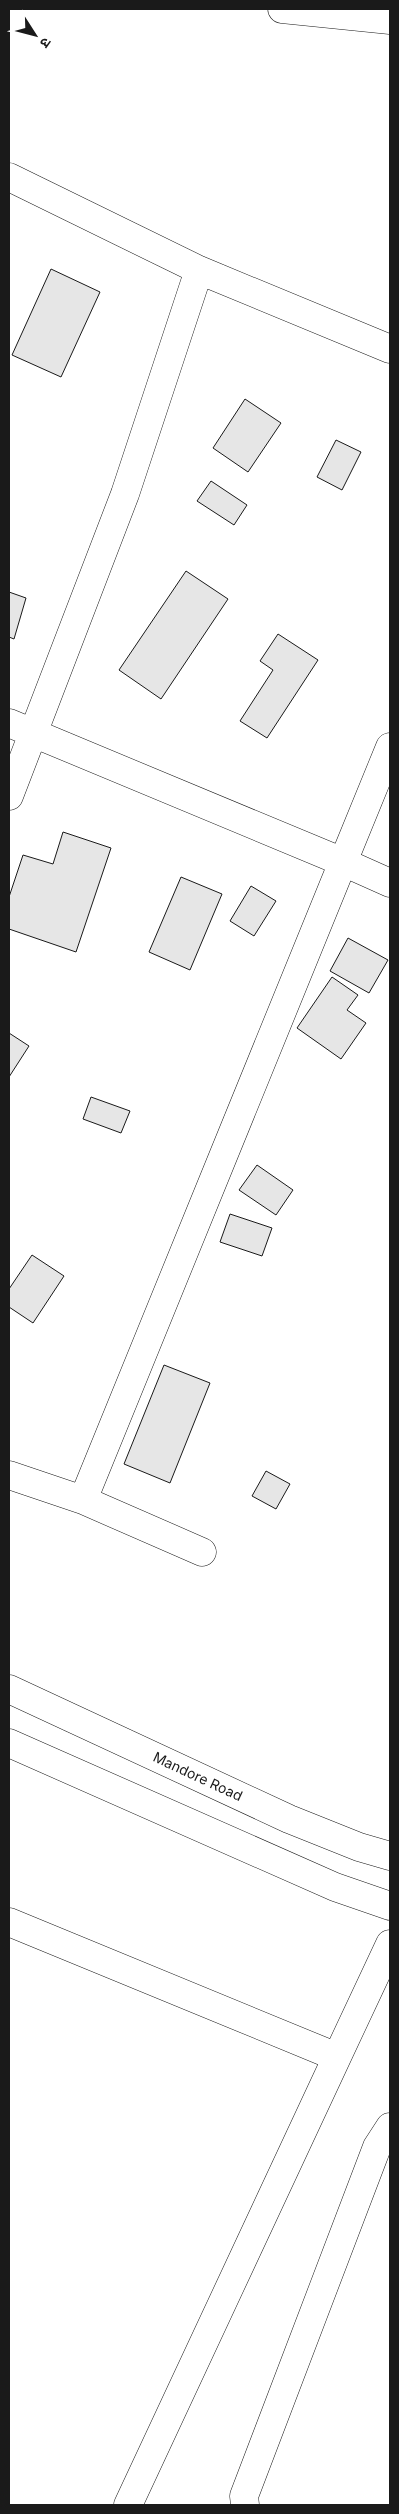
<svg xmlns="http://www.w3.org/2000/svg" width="399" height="2514" viewBox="0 0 399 2514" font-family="Inter,'Noto Sans Devanagari',sans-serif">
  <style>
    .building { fill: #e6e6e6; stroke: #1a1a1a }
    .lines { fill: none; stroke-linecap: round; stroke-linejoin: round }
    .street-casing { stroke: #1a1a1a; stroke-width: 29 }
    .highway-casing { stroke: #1a1a1a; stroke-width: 29 }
    .street { stroke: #fff; stroke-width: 28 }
    .highway { stroke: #fff; stroke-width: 28 }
    .labels { text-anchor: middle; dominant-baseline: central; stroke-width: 4; stroke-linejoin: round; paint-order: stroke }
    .street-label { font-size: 14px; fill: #1a1a1a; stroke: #fff }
  </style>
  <rect width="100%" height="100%" fill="#fff"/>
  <!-- building -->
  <path class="building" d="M 51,269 L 100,292 L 61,377 L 12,355 Z
    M 245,399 L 281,423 L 248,472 L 213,448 Z
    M 336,440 L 361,452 L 342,490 L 317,477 Z
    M 211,481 L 247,505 L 234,525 L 197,501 Z
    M 186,571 L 228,599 L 161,699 L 119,670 Z
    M 9,592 L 26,598 L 14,639 L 9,637 Z
    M 278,634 L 318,660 L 267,738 L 240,721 L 273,670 L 260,661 Z
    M 63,832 L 111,848 L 76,952 L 9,929 L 9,897 L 23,855 L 53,864 Z
    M 181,877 L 222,894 L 190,970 L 149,952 Z
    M 251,886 L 276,901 L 254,936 L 230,921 Z
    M 348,938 L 388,960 L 369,993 L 330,971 Z
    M 332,977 L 358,995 L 347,1010 L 366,1023 L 341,1059 L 297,1028 Z
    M 9,1033 L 29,1046 L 9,1077 Z
    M 91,1097 L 130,1111 L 121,1133 L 83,1119 Z
    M 257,1165 L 293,1190 L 276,1215 L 239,1190 Z
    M 230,1214 L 272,1228 L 262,1256 L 220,1242 Z
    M 32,1255 L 64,1276 L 33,1323 L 9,1307 L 9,1289 Z
    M 164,1365 L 210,1383 L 170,1483 L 124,1464 Z
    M 266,1471 L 290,1484 L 276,1509 L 252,1496 Z"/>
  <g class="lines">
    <!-- street casing -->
    <g class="street-casing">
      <path id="street" d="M 282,9 L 390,20
        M 9,177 L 199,270 L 390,349
        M 9,723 L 343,862 L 390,747
        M 9,796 L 125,494 L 199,270
        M 9,1475 L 83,1500
        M 202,1552 L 83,1500 L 343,862 L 390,883
        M 9,1922 L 337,2057 L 390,1944
        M 128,2505 L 337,2057
        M 245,2505 L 244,2496 L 377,2147 L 390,2127"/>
    </g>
    <!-- highway casing -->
    <g class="highway-casing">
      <path id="highway" d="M 9,1689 L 289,1819 L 359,1847 L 390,1856
        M 9,1743 L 335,1887 L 390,1906"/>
    </g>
    <!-- street -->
    <use href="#street" class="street"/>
    <!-- highway -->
    <use href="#highway" class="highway"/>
  </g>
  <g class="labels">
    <!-- street labels -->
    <g class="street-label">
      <text transform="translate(198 1776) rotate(25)">Mandore Road</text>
    </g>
  </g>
  <!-- border -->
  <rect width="399" height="2514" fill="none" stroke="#1a1a1a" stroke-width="20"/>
  <!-- north arrow -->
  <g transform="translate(35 35) rotate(126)" stroke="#ffffff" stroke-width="4" paint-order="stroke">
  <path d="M0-4L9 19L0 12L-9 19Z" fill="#1a1a1a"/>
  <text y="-8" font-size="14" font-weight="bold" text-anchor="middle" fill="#1a1a1a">उ</text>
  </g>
</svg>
